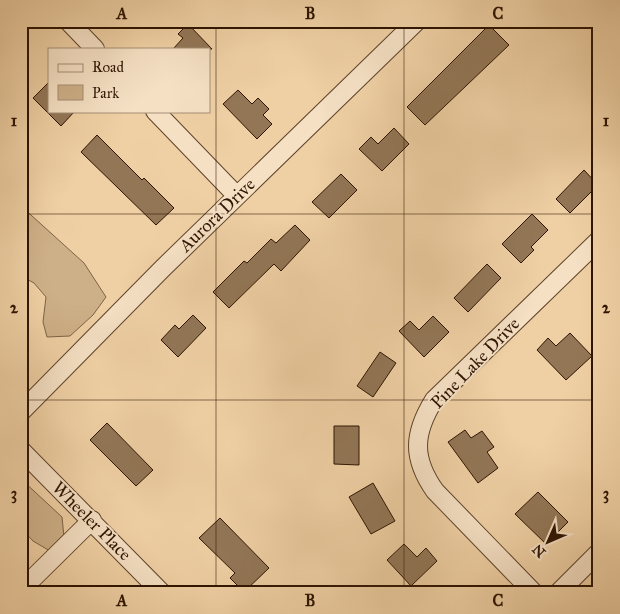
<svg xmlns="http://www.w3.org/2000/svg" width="620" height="614" viewBox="0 0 620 614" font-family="'IM FELL Great Primer',serif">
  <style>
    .green { fill: #ceb088; stroke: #7e6245 }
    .building { fill: #927656; stroke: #2e1402 }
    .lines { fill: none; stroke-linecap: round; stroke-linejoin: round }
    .minor-casing { stroke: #5e432a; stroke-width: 20 }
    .minor { stroke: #f5e0c4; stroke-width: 18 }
    .grid { fill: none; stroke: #2e1402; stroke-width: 1; stroke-opacity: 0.55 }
    .labels { text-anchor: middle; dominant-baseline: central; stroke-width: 4; stroke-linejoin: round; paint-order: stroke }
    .street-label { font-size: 18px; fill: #2e1402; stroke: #f5e0c4 }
    .neatline { fill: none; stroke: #2e1402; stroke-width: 2 }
    .grid-label { font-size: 16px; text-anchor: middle; font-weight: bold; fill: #2e1402 }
  </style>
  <rect width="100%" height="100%" fill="#efd0a4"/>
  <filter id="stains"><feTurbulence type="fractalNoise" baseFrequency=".004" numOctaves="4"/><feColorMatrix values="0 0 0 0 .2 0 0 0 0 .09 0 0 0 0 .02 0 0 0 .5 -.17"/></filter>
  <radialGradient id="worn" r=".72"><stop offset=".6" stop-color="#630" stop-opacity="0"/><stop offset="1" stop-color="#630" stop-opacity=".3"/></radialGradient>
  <!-- green -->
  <path class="green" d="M 21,206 L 84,263 L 106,297 L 93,315 L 70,336 L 47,337 L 43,322 L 46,297 L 34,283 L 21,276 Z
    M 21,479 L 62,517 L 64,537 L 50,551 L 33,541 L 21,528 Z"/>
  <!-- building -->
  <path class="building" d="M 188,24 L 212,49 L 173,49 L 183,38 L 178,34 Z
    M 489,25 L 509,45 L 425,125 L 407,107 Z
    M 49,82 L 49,111 L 75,111 L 61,126 L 33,98 Z
    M 238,90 L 252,104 L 258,98 L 269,109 L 263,115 L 272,124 L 257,139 L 223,104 Z
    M 394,128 L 409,144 L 382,171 L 359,149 L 371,137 L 378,144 Z
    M 97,135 L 142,180 L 144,178 L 174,208 L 156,225 L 81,152 Z
    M 584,170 L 598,185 L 570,213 L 556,199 Z
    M 341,174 L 357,190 L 329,218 L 312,202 Z
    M 532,214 L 548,230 L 531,247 L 534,250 L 521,263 L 502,244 Z
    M 295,225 L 310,240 L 281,271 L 274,264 L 229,308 L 213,292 L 244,261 L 247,263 L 271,239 L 276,243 Z
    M 487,264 L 501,278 L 468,312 L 454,298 Z
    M 193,315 L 206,328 L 178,357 L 161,340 L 175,325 L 179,329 Z
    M 433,316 L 449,332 L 424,357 L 399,331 L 410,321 L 419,330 Z
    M 570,333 L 592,356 L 566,380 L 537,350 L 548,338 L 556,346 Z
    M 380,352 L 396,363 L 373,397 L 357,386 Z
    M 107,423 L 153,470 L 136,486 L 90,440 Z
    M 334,426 L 359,426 L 359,465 L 334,464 Z
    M 465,430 L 471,438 L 482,431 L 494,447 L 487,452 L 498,468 L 478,483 L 448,442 Z
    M 373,483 L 395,521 L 371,534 L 349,497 Z
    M 538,492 L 568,522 L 546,544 L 515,514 Z
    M 220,518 L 269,568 L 244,592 L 230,578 L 235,573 L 199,538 Z
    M 404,544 L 417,557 L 426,548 L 437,561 L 411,586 L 387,560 Z"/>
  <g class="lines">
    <!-- minor casing -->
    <g class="minor-casing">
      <path id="minor" d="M 68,21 L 95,49
        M 155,111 L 237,196
        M 21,412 L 162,269 L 417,21
        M 21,450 L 162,593
        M 21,590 L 92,520
        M 534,593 L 435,491 C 412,458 413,434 434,400 L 599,240
        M 558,593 L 599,552"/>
    </g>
    <!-- minor -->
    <use href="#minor" class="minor"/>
  </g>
  <!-- grid -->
  <path class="grid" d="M 216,21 L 216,593M 404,21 L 404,593M 21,214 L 599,214M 21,400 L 599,400"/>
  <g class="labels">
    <!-- street labels -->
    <g class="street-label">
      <text transform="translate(217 215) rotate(-44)">Aurora Drive</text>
      <text transform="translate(475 363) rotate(-46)">Pine Lake Drive</text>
      <text transform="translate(92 521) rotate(45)">Wheeler Place</text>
    </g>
  </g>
  <!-- margin -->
  <rect width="620" height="614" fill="none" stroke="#efd0a4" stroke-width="55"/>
  <!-- legend -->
  <rect x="48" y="48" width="162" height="65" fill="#f5e0c4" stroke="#a58e76"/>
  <rect x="58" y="64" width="25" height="8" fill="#f5e0c4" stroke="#a58e76"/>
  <text x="92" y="72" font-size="15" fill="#2e1402">Road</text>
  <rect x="58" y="85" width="25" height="15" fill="#ceb088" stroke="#a58e76"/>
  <text x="92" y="98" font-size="15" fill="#2e1402">Park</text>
  <!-- north arrow -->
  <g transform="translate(548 542) rotate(225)" stroke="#f5e0c4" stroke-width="4" paint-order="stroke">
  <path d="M0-4L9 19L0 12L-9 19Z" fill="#2e1402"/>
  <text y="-8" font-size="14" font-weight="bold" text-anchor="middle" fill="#2e1402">N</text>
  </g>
  <rect x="28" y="28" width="564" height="558" class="neatline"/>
  <g class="grid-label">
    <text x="122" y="19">A</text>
    <text x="310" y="19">B</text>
    <text x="498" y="19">C</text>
    <text x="14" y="126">1</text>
    <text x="606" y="126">1</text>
    <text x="14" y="313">2</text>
    <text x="606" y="313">2</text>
    <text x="14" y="499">3</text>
    <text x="606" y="499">3</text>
    <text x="122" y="606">A</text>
    <text x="310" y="606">B</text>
    <text x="498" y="606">C</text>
  </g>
  <rect width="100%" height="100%" filter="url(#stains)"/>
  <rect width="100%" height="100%" fill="url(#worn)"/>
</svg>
